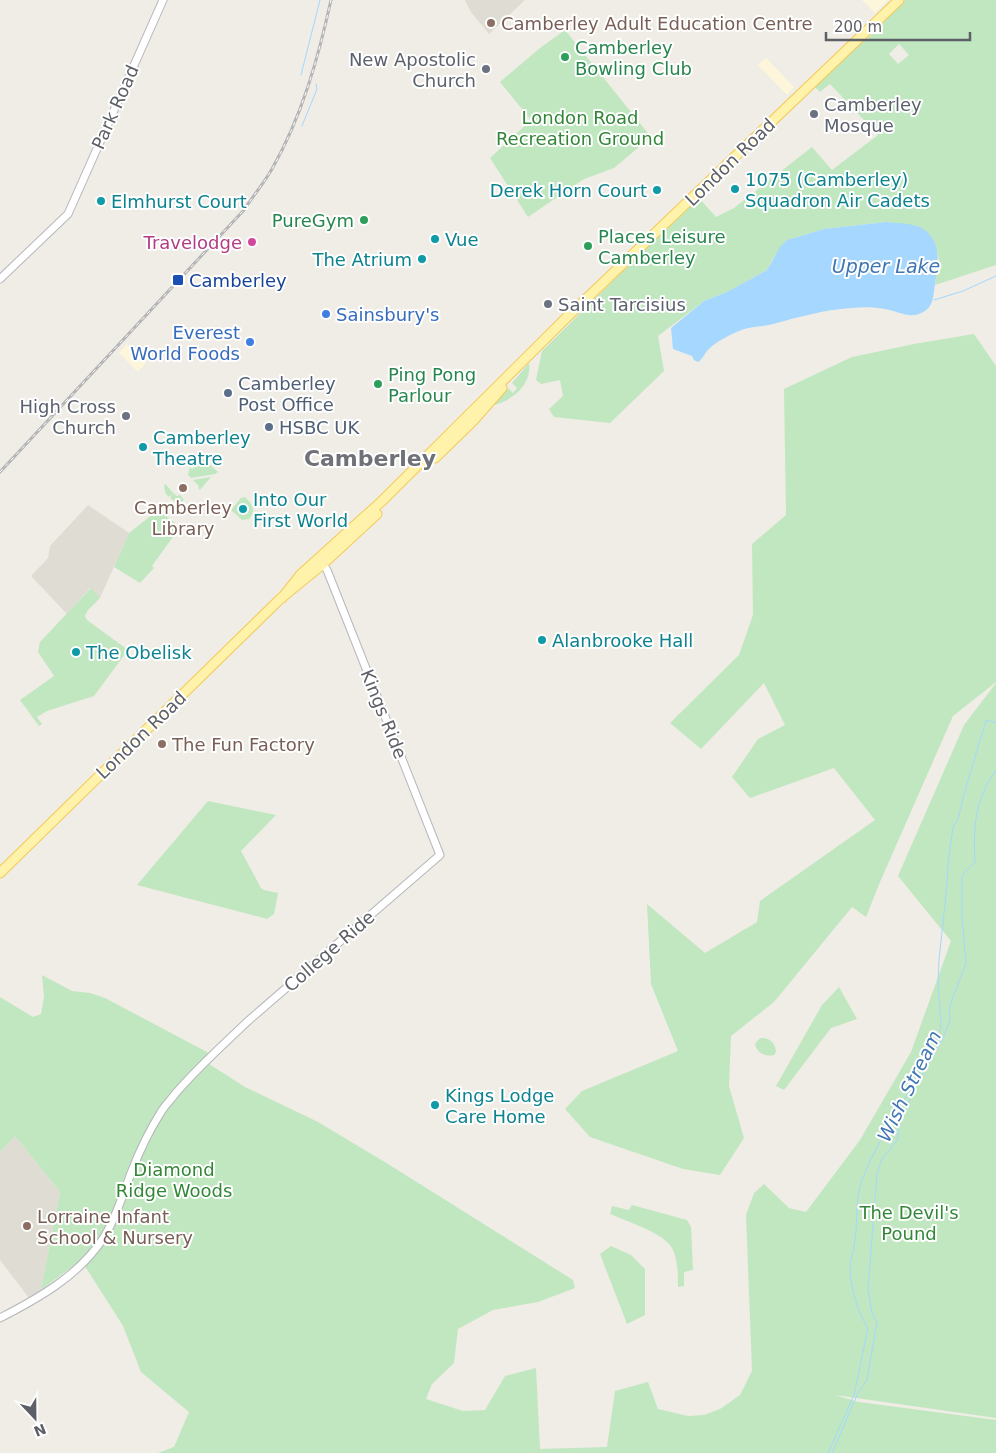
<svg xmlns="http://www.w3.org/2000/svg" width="996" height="1453" viewBox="0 0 996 1453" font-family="'DejaVu Sans',sans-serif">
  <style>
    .commercial { fill: #fef6db }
    .education { fill: #dfdcd3 }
    .green { fill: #c1e7c1; fill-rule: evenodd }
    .water { fill: #a5d7ff }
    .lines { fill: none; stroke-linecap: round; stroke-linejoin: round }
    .stream { stroke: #a5d7ff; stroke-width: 1 }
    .minor-casing { stroke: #b5b7bc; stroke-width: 9 }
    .major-casing { stroke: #f4ca59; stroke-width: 11 }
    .minor { stroke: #fff; stroke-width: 7 }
    .major { stroke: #fff2aa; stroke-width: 9 }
    .rail-casing { stroke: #b4b4b6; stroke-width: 3 }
    .rail { stroke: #fff; stroke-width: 1; stroke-dasharray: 4; stroke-linecap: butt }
    .education-dot { fill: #8d6e63; stroke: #fff; stroke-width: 2 }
    .leisure-dot { fill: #2e9e5b; stroke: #fff; stroke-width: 2 }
    .worship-dot { fill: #6b7280; stroke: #fff; stroke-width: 2 }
    .culture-dot { fill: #0f9aa8; stroke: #fff; stroke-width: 2 }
    .hotel-dot { fill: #d1479c; stroke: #fff; stroke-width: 2 }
    .transit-dot { fill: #1a4fb4; stroke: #fff; stroke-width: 2 }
    .shop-dot { fill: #3f7fe0; stroke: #fff; stroke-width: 2 }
    .service-dot { fill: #5c6f8a; stroke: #fff; stroke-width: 2 }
    .labels { text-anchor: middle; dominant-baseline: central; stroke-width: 4; stroke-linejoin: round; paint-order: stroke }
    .education-label { font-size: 18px; fill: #785e54; stroke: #fff; text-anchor: start }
    .leisure-label { font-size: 18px; fill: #27864d; stroke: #fff; text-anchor: start }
    .worship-label { font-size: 18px; fill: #5b616d; stroke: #fff; text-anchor: end }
    .street-label { font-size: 18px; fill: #5d6066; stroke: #fff }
    .park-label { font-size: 18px; fill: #338638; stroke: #fff }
    .culture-label { font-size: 18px; fill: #0d838f; stroke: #fff; text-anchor: start }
    .hotel-label { font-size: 18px; fill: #b23c85; stroke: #fff; text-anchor: end }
    .transit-label { font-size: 18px; fill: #164399; stroke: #fff; text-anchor: start }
    .shop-label { font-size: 18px; fill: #366cbe; stroke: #fff; text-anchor: start }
    .service-label { font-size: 18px; fill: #4e5e75; stroke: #fff; text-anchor: start }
    .water-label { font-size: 19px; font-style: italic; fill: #4077b3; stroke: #fff }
    .district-label { font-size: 22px; font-weight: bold; fill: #6e7278; stroke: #fff }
  </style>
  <rect width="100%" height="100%" fill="#efede5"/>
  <!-- commercial -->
  <path class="commercial" d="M 862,0 L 888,0 L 875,13 Z
    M 766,58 L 794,87 L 787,95 L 758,65 Z
    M 127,344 L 146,363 L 138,372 L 119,353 Z"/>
  <!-- education -->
  <path class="education" d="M 465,0 L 525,0 L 489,34 L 471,12 Z
    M 88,505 L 129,533 L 100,598 L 90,588 L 67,614 L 31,576 L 48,558 L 50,546 Z
    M 15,1136 L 60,1192 L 41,1290 L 29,1298 L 0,1260 L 0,1152 Z"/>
  <!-- green -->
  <path class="green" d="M 905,0 L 996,0 L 996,265 L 935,285 L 939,260 L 937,251 L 900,224 L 886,222 L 824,229 L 787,240 L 772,260 L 767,270 L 727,292 L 704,301 L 658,336 L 664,371 L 610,423 L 554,417 L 549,409 L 563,396 L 560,380 L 541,384 L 536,380 L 542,351 L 698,197 L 716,217 L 734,208 L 812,147 L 832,170 L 878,135 L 830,84 L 820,92 L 814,86 L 862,40 L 866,40 C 880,27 892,13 905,0 ZM 899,44 L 909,55 L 898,64 L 889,54 Z
    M 565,30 L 651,137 L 614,168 L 584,179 L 528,217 L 490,158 L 531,120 L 500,82 L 540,48 Z
    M 974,334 L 996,366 L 996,682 L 953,716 L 880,882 L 866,917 L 852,907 L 774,1002 L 731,1036 L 729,1086 L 744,1138 L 720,1175 L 683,1169 L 590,1137 L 565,1109 L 582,1091 L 678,1051 L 651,984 L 647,904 L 705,953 L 757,922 L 760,901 L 875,820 L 834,768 L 750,798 L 732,777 L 758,739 L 785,725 L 764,683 L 701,749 L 670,723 L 739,655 L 753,615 L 752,544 L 786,515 L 784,389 L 852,357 L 914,344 Z
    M 529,363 C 532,385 513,400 494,405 L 508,388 L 513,393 L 517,388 L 512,383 Z
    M 202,458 L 218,472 L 215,474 L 191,478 L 188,475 L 190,467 L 192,469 L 201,463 L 199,460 Z
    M 211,477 L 200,490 L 198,488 L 199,486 L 193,480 Z
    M 165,484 C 170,488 172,493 177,496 L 180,495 L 184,500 L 183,501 L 177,503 L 170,498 L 173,494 L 169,497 L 166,494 L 164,487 Z
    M 245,497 C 252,504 257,510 249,519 L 242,520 L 231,510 L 241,498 Z
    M 158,510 L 180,527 L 152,566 L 154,568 L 140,583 L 114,567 L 129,533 Z
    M 91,588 L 100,598 L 88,610 L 85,616 L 87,620 L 128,650 L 94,696 L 47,711 L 37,717 L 42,724 L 39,726 L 20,700 L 54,676 L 38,652 L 40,642 Z
    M 996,683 L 996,1418 L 835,1395 L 859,1402 L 996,1420 L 996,1453 L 158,1453 L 174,1447 L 189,1412 L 141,1372 L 123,1326 L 81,1260 L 41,1290 L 60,1192 L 15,1136 L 0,1152 L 0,997 L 33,1017 L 41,1014 L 44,997 L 42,975 L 72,991 L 90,993 L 105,998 L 207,1052 L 209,1064 L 245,1087 L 318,1122 L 388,1164 L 573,1280 L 575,1288 L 538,1302 L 493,1310 L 458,1329 L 454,1363 L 432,1384 L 426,1399 L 463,1411 L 485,1410 L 505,1376 L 536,1368 L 540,1449 L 607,1447 L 615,1391 L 648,1382 L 658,1409 L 688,1416 L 704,1415 L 720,1409 L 740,1395 L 752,1371 L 746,1215 L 754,1193 L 764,1184 L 789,1208 L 806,1212 L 860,1140 L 911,1052 L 951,941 L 898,876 L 964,725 Z
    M 208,801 L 276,815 L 241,851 L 261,888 L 264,890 L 278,893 L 274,914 L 267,919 L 137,885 Z
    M 839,987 L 857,1019 L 831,1028 L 784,1090 L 776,1086 L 822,1005 Z
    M 760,1038 C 770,1038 775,1042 776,1052 L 774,1055 C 765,1057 757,1053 755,1044 Z
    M 632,1205 L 687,1220 L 691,1227 L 693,1270 L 684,1272 L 684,1286 L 678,1287 C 678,1275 678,1259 672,1248 C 664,1233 626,1221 610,1214 L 612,1206 L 629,1210 Z
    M 611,1246 L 631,1255 L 645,1269 L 645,1315 L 627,1324 L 600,1254 Z"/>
  <!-- water -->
  <path class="water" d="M 886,222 C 900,224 915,222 926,231 C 942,245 938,266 935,284 C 933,296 934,308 921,313 C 910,319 897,311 885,309 C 874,307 862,307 851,308 C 824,310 798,317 773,324 C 761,327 750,326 739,331 C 730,335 717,341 710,348 C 704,353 704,358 698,362 L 694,360 L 692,356 L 673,349 L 671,328 L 704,301 L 727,292 L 767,270 L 780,247 L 787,240 L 824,229 Z"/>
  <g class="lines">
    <!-- stream -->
    <path class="stream" d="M 301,75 L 320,0
      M 302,126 L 317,89 L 316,84
      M 934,300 L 963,291 L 996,276
      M 828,1453 L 854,1395 L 868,1328 C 858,1313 851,1289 850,1270 C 850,1260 854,1251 855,1240 C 858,1221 855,1198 862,1180 C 882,1128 919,1083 940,1031 L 941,1023 L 938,982 L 939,960 L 947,884 L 948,863 L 953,827 L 958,819 L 964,794 L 986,720 L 996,723
      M 832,1453 L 858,1393 L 867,1380 L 877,1322 L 872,1313 L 868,1289 L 877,1173 L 882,1159 L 898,1139 L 898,1127 L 915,1088 L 943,1038 L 950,1020 L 949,1008 L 966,963 L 962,918 L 962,875 L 975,862 C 973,827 975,800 996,770"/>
    <!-- minor casing -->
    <g class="minor-casing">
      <path id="minor" d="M 0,279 L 68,214 L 163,0
        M 0,1318 C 39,1298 80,1275 104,1237 C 116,1218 123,1194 131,1173 C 139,1152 149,1131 161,1112 C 165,1105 171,1100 175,1094 C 198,1067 223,1045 248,1021 L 440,855 L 327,570 L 320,560"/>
    </g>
    <!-- major casing -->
    <g class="major-casing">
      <path id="major" d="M 435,458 L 473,421 L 502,388
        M 282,598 L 301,574 L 382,501 L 564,320 L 899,0
        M 0,873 L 280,599 L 323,564 L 377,514"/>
    </g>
    <!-- minor -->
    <use href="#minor" class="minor"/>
    <!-- major -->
    <use href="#major" class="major"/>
    <!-- rail casing -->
    <g class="rail-casing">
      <path id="rail" d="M 0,472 L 244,210 C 253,196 264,183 272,169 C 302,116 318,59 331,0"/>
    </g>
    <!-- rail -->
    <use href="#rail" class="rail"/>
  </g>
  <!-- markers -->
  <g class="education-dot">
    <circle cx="491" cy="23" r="5"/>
    <circle cx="183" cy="488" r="5"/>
    <circle cx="162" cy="744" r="5"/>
    <circle cx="27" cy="1226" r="5"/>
  </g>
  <g class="leisure-dot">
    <circle cx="565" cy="57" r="5"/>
    <circle cx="364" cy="220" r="5"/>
    <circle cx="588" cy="246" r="5"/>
    <circle cx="378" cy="384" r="5"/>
  </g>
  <g class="worship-dot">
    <circle cx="486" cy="69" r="5"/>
    <circle cx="814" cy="114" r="5"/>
    <circle cx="548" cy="304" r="5"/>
    <circle cx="126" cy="416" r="5"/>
  </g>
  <g class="culture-dot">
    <circle cx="735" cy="189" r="5"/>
    <circle cx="657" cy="190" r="5"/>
    <circle cx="101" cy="201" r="5"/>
    <circle cx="435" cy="239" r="5"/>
    <circle cx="422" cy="259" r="5"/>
    <circle cx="143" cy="447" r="5"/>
    <circle cx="243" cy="509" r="5"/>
    <circle cx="542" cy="640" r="5"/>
    <circle cx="76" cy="652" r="5"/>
    <circle cx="435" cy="1105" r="5"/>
  </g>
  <circle class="hotel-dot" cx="252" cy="242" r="5"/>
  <rect class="transit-dot" x="172" y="274" width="12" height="12" rx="2.5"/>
  <g class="shop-dot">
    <circle cx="326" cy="314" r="5"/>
    <circle cx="250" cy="342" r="5"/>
  </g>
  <g class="service-dot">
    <circle cx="228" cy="393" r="5"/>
    <circle cx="269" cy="427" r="5"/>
  </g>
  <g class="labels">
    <!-- education labels -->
    <g class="education-label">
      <text x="501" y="23">Camberley Adult Education Centre</text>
      <text x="183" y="507" text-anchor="middle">Camberley<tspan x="183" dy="21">Library</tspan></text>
      <text x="172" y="744">The Fun Factory</text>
      <text x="37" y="1216">Lorraine Infant<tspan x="37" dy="21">School &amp; Nursery</tspan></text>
    </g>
    <!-- leisure labels -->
    <g class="leisure-label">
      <text x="575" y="47">Camberley<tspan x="575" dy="21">Bowling Club</tspan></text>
      <text x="354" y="220" text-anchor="end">PureGym</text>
      <text x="598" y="236">Places Leisure<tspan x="598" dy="21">Camberley</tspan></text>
      <text x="388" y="374">Ping Pong<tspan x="388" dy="21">Parlour</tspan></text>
    </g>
    <!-- worship labels -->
    <g class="worship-label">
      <text x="476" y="59">New Apostolic<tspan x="476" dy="21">Church</tspan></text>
      <text x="824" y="104" text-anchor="start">Camberley<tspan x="824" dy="21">Mosque</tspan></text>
      <text x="558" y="304" text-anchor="start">Saint Tarcisius</text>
      <text x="116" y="406">High Cross<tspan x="116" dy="21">Church</tspan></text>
    </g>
    <!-- street labels -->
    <g class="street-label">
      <text transform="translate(115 107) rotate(-66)">Park Road</text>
      <text transform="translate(730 162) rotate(-44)">London Road</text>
      <text transform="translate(384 714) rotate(68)">Kings Ride</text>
      <text transform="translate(141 735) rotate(-44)">London Road</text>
      <text transform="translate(329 951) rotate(-41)">College Ride</text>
    </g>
    <!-- park labels -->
    <g class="park-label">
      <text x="580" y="117">London Road<tspan x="580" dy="21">Recreation Ground</tspan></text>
      <text x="174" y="1169">Diamond<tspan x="174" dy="21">Ridge Woods</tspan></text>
      <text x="909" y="1212">The Devil's<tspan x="909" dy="21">Pound</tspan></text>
    </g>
    <!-- culture labels -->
    <g class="culture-label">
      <text x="745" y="179">1075 (Camberley)<tspan x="745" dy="21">Squadron Air Cadets</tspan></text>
      <text x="647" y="190" text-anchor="end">Derek Horn Court</text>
      <text x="111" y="201">Elmhurst Court</text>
      <text x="445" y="239">Vue</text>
      <text x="412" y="259" text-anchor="end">The Atrium</text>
      <text x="153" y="437">Camberley<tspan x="153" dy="21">Theatre</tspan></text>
      <text x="253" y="499">Into Our<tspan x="253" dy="21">First World</tspan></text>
      <text x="552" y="640">Alanbrooke Hall</text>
      <text x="86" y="652">The Obelisk</text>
      <text x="445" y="1095">Kings Lodge<tspan x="445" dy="21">Care Home</tspan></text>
    </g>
    <!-- hotel labels -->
    <g class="hotel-label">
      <text x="242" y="242">Travelodge</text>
    </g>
    <!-- transit labels -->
    <g class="transit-label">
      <text x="189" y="280">Camberley</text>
    </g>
    <!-- shop labels -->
    <g class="shop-label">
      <text x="336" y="314">Sainsbury's</text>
      <text x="240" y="332" text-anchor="end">Everest<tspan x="240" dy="21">World Foods</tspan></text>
    </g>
    <!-- service labels -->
    <g class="service-label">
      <text x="238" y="383">Camberley<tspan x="238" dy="21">Post Office</tspan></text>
      <text x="279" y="427">HSBC UK</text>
    </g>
    <!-- water labels -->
    <g class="water-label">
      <text x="886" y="266">Upper Lake</text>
      <text transform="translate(909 1086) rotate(-64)">Wish Stream</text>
    </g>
    <!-- district labels -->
    <g class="district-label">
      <text x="370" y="458">Camberley</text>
    </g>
  </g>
  <!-- north arrow -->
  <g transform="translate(35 1418) rotate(158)" stroke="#ffffff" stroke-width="4" paint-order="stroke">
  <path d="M0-4L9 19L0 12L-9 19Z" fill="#5d6066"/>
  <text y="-8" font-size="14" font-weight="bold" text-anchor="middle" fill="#5d6066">N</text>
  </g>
  <!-- scale -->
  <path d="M826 32v8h144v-8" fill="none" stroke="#5d6066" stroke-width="2.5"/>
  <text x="834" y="32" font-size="15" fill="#5d6066" stroke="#ffffff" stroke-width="4" paint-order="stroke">200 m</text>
</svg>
